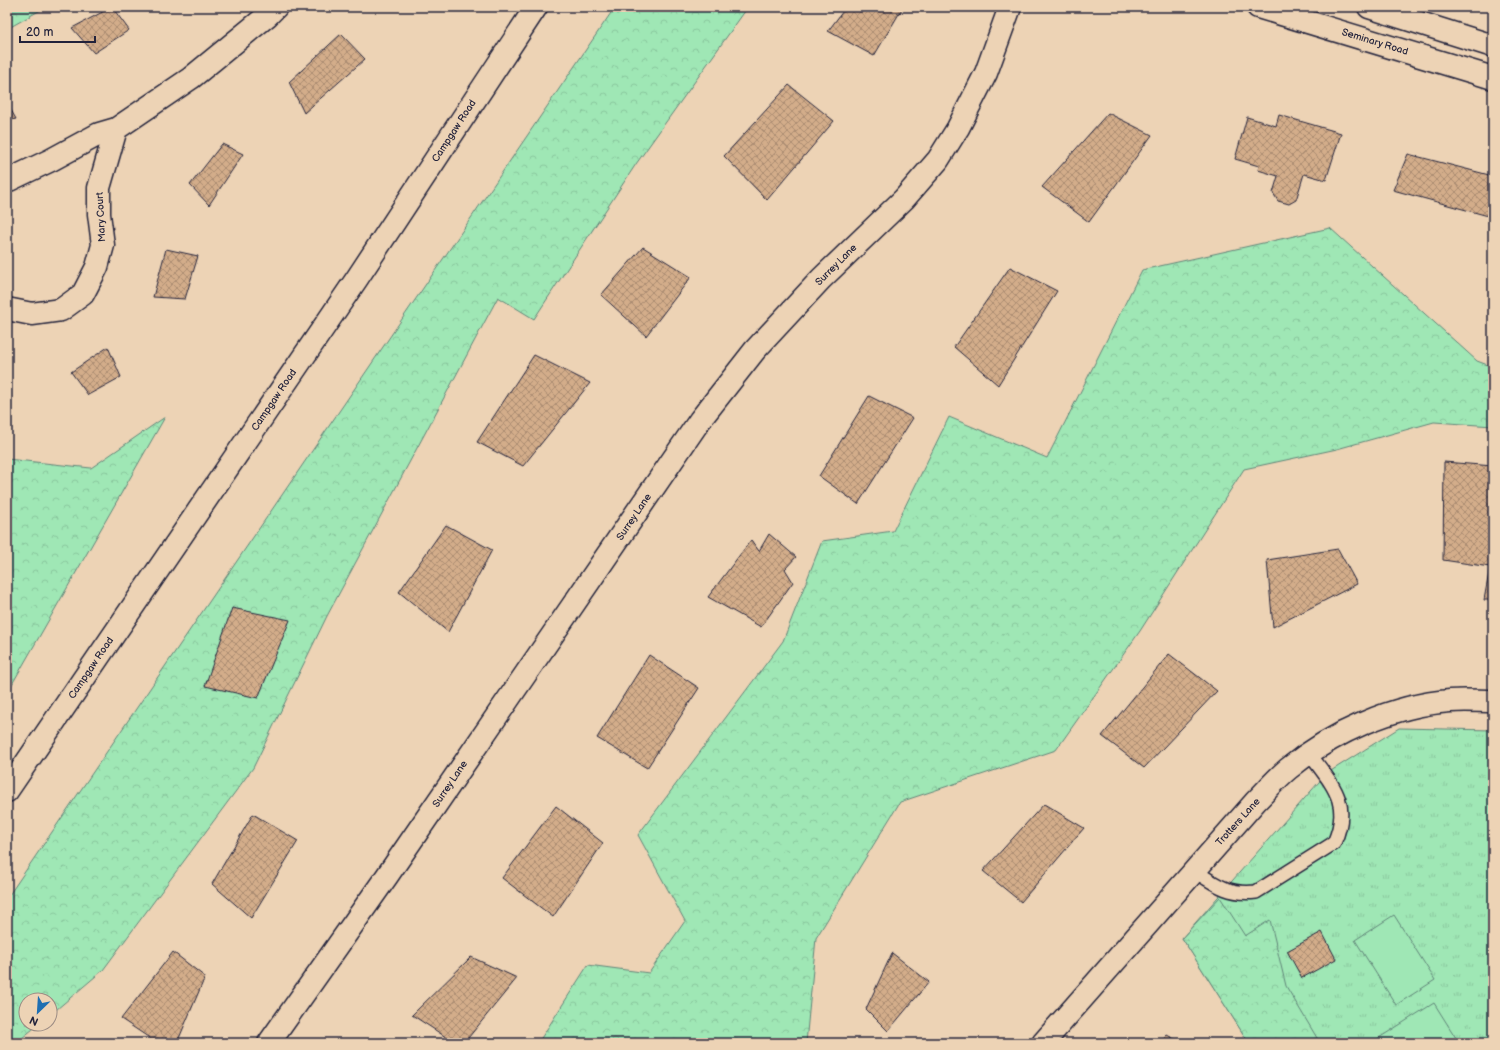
<svg xmlns="http://www.w3.org/2000/svg" width="1500" height="1050" viewBox="0 0 1500 1050" font-family="'Balsamiq Sans',sans-serif">
  <style>
    .grass { fill: url(#grass-tufts); stroke: #608478 }
    .forest { fill: url(#forest-crowns); stroke: #608478 }
    .pitch { fill: #9fe7b5; stroke: #608478 }
    .building { fill: url(#building-cross-hatch); stroke: #22223b }
    .lines { fill: none; stroke-linecap: round; stroke-linejoin: round }
    .lane-casing { stroke: #22223b; stroke-width: 16 }
    .street-casing { stroke: #22223b; stroke-width: 25 }
    .secondary-casing { stroke: #22223b; stroke-width: 25 }
    .lane { stroke: #edd3b5; stroke-width: 13 }
    .street { stroke: #edd3b5; stroke-width: 22 }
    .secondary { stroke: #edd3b5; stroke-width: 22 }
    .labels { text-anchor: middle; dominant-baseline: central; stroke-width: 4; stroke-linejoin: round; paint-order: stroke }
    .street-label { font-size: 10px; fill: #22223b; stroke: #edd3b5 }
  </style>
  <defs>
    <pattern id="grass-tufts" width="24" height="20" patternUnits="userSpaceOnUse"><rect width="24" height="20" fill="#9fe7b5"/><path d="M3 7l-1-3M5 7V3M7 7l1-3M15 17l-1-3M17 17v-4M19 17l1-3" fill="none" stroke="#89c69d"/></pattern>
    <pattern id="forest-crowns" width="20" height="18" patternUnits="userSpaceOnUse"><rect width="20" height="18" fill="#9fe7b5"/><path d="M2 6a3 3 0 1 1 6 0M12 15a3 3 0 1 1 6 0" fill="none" stroke="#89c69d"/></pattern>
    <pattern id="building-cross-hatch" width="8" height="8" patternUnits="userSpaceOnUse"><rect width="8" height="8" fill="#d3ad8a"/><path d="M0 0l8 8M0 8l8-8" fill="none" stroke="#ab8c72"/></pattern>
  </defs>
  <rect width="100%" height="100%" fill="#edd3b5"/>
  <filter id="ink" filterUnits="userSpaceOnUse"><feTurbulence type="fractalNoise" baseFrequency=".025" numOctaves="2"/><feDisplacementMap in="SourceGraphic" scale="8" xChannelSelector="R" yChannelSelector="G"/><feConvolveMatrix kernelMatrix="1 2 1 2 8 2 1 2 1" color-interpolation-filters="sRGB"/></filter>
  <g filter="url(#ink)">
    <!-- grass -->
    <path class="grass" d="M 1399,728 L 1493,730 L 1493,1043 L 1249,1043 L 1182,938 L 1326,774 Z"/>
    <!-- forest -->
    <path class="forest" d="M 7,7 L 46,7 L 7,29 Z
      M 615,7 L 748,7 L 636,164 L 534,319 L 498,297 L 327,616 L 253,768 L 103,970 L 50,1015 L 50,1000 L 26,1000 L 26,1024 L 39,1024 L 16,1043 L 7,1043 L 7,898 Z
      M 1330,228 L 1477,361 L 1493,367 L 1493,426 L 1434,422 L 1337,449 L 1244,469 L 1140,631 L 1056,750 L 900,802 L 816,938 L 806,1043 L 538,1043 L 588,965 L 649,973 L 685,921 L 638,835 L 783,641 L 822,541 L 893,531 L 949,417 L 1047,458 L 1142,270 Z
      M 165,417 L 7,693 L 7,459 L 91,468 Z
      M 1220,897 L 1245,936 L 1270,920 L 1286,986 L 1320,1043 L 1249,1043 L 1182,938 Z"/>
    <!-- pitch -->
    <path class="pitch" d="M 1394,915 L 1435,980 L 1396,1005 L 1355,940 Z
      M 1434,1003 L 1456,1038 L 1447,1043 L 1371,1043 Z"/>
    <!-- building -->
    <path class="building" d="M 112,7 L 129,30 L 94,53 L 72,28 Z
      M 846,7 L 903,7 L 874,56 L 828,31 Z
      M 341,34 L 365,59 L 304,113 L 289,82 Z
      M 789,85 L 834,121 L 767,200 L 724,156 Z
      M 7,103 L 16,119 L 7,121 Z
      M 1108,113 L 1152,135 L 1089,222 L 1042,187 Z
      M 1279,115 L 1341,133 L 1326,180 L 1304,174 L 1296,200 L 1289,204 L 1278,201 L 1273,193 L 1278,176 L 1258,170 L 1259,166 L 1235,159 L 1247,117 L 1276,126 Z
      M 222,144 L 243,154 L 209,205 L 190,185 Z
      M 1408,154 L 1493,176 L 1492,217 L 1393,190 Z
      M 643,247 L 691,277 L 646,336 L 601,295 Z
      M 166,249 L 198,256 L 185,299 L 153,297 Z
      M 1010,267 L 1057,291 L 998,385 L 954,347 Z
      M 108,347 L 121,377 L 88,395 L 71,372 Z
      M 534,355 L 590,383 L 523,466 L 477,442 Z
      M 869,396 L 913,418 L 858,504 L 819,476 Z
      M 1444,462 L 1493,466 L 1493,600 L 1484,600 L 1490,567 L 1443,560 Z
      M 446,525 L 492,550 L 448,632 L 399,592 Z
      M 769,534 L 796,557 L 785,569 L 793,582 L 761,627 L 708,597 L 751,540 L 759,551 Z
      M 1338,549 L 1357,584 L 1273,627 L 1267,560 Z
      M 232,608 L 290,620 L 258,698 L 205,686 Z
      M 1169,654 L 1217,691 L 1144,768 L 1102,736 Z
      M 649,655 L 699,688 L 647,768 L 597,738 Z
      M 1044,804 L 1084,828 L 1021,902 L 983,871 Z
      M 556,806 L 603,843 L 553,917 L 502,878 Z
      M 253,814 L 298,841 L 251,918 L 212,884 Z
      M 1322,932 L 1336,959 L 1302,978 L 1287,951 Z
      M 173,952 L 205,977 L 177,1043 L 157,1043 L 121,1019 Z
      M 892,953 L 929,982 L 888,1031 L 866,1009 Z
      M 471,957 L 517,978 L 464,1043 L 455,1043 L 412,1015 Z
      M 1167,1035 L 1182,1043 L 1160,1043 Z"/>
    <g class="lines">
      <!-- lane casing -->
      <g class="lane-casing">
        <path id="lane" d="M 1195,871 C 1216,885 1229,895 1256,892 L 1334,843 C 1352,802 1332,785 1309,753"/>
      </g>
      <!-- street casing -->
      <g class="street-casing">
        <path id="street" d="M 1258,7 L 1493,78
          M 1369,7 L 1493,46
          M 7,181 L 51,160 L 99,134 L 116,129 L 191,78 L 268,15 L 276,7
          M 7,309 L 32,314 L 61,310 L 83,294 L 97,267 L 103,245 L 99,214 L 99,188 L 116,129
          M 269,1043 L 387,876 L 700,420 L 755,350 L 821,279 L 904,199 L 938,160 L 958,128 L 986,73 L 1010,7
          M 1043,1043 L 1256,801 C 1266,791 1276,779 1288,769 C 1331,733 1394,705 1450,701 C 1465,700 1479,701 1493,701"/>
      </g>
      <!-- secondary casing -->
      <g class="secondary-casing">
        <path id="secondary" d="M 7,791 L 356,280 L 536,7"/>
      </g>
      <!-- lane -->
      <use href="#lane" class="lane"/>
      <!-- street -->
      <use href="#street" class="street"/>
      <!-- secondary -->
      <use href="#secondary" class="secondary"/>
    </g>
  </g>
  <g class="labels">
    <!-- street labels -->
    <g class="street-label">
      <text transform="translate(1375 42) rotate(17)">Seminary Road</text>
      <text transform="translate(454 131) rotate(-57)">Campgaw Road</text>
      <text transform="translate(101 217) rotate(-93)">Mary Court</text>
      <text transform="translate(836 265) rotate(-45)">Surrey Lane</text>
      <text transform="translate(274 400) rotate(-56)">Campgaw Road</text>
      <text transform="translate(634 517) rotate(-56)">Surrey Lane</text>
      <text transform="translate(91 668) rotate(-56)">Campgaw Road</text>
      <text transform="translate(450 784) rotate(-56)">Surrey Lane</text>
      <text transform="translate(1238 822) rotate(-48)">Trotters Lane</text>
    </g>
  </g>
  <!-- margin -->
  <rect width="1500" height="1050" fill="none" stroke="#edd3b5" stroke-width="24"/>
  <rect x="12" y="12" width="1476" height="1026" fill="none" stroke="#22223b" stroke-width="1.5" filter="url(#ink)"/>
  <!-- north arrow -->
  <g transform="translate(38 1012) rotate(205)"><circle r="19" fill="#edd3b5" stroke="#9c8c84"/>
  <path d="M0-3L7 15L0 10L-7 15Z" fill="#1f6fb2"/>
  <text y="-6" font-size="11" font-weight="bold" text-anchor="middle" fill="#22223b">N</text>
  </g>
  <!-- scale -->
  <path d="M20 36v6h75v-6" fill="none" stroke="#22223b" stroke-width="2"/>
  <text x="26" y="36" font-size="12" fill="#22223b" stroke="#edd3b5" stroke-width="3" paint-order="stroke">20 m</text>
</svg>
